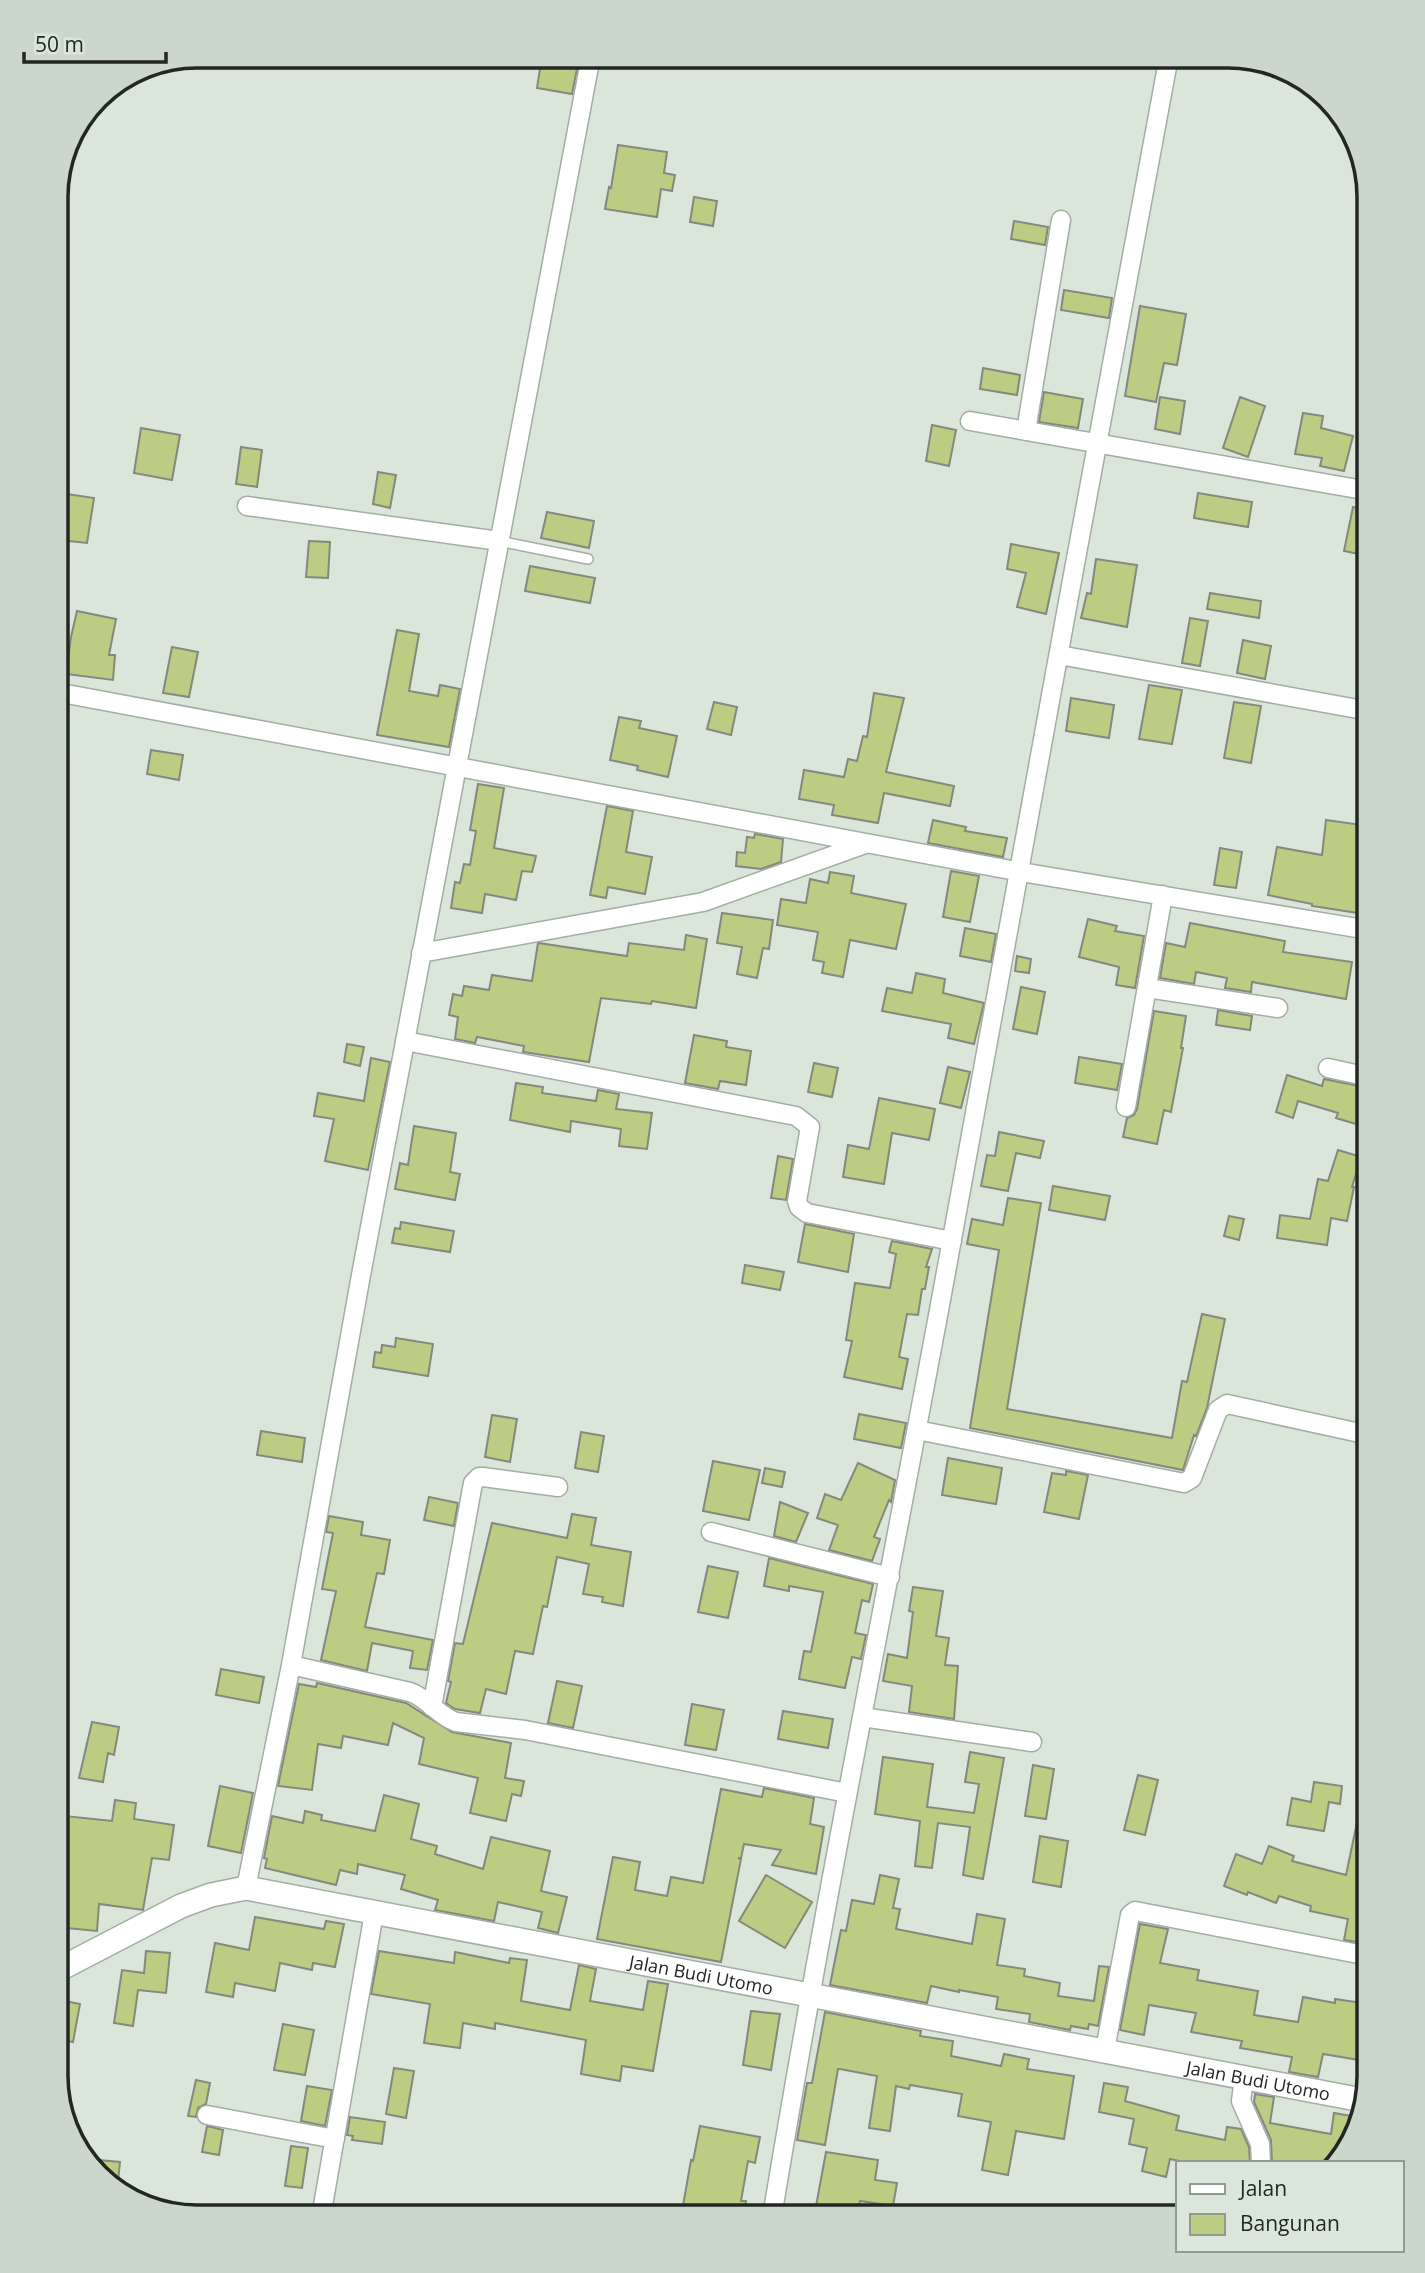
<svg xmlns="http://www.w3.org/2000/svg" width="1425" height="2273" viewBox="0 0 1425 2273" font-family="'Open Sans',sans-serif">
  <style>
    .building { fill: #bccc82; stroke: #85887c; stroke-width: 2 }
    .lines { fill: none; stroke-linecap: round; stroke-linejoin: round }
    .service-casing { stroke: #a4ada4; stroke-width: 12 }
    .minor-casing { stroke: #a4ada4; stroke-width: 21 }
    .tertiary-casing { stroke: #a4ada4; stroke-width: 26 }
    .service { stroke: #fff; stroke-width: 9 }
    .minor { stroke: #fff; stroke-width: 18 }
    .tertiary { stroke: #fff; stroke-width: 23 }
    .labels { text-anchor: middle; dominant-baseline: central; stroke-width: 5; stroke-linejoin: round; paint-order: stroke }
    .street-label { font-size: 18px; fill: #232723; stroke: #dbe6db }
    .rim { fill: none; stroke: #232723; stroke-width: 3.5 }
  </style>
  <rect width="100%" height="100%" fill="#dbe6db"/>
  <!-- building -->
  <path class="building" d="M 542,56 L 579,59 L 572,94 L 537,88 Z
    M 618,145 L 667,152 L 664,173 L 675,175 L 672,191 L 661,189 L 657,217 L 605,209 L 609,187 L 611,188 Z
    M 694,197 L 717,201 L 713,226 L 690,222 Z
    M 1014,221 L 1048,227 L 1045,245 L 1011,239 Z
    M 1064,290 L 1112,298 L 1109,318 L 1061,310 Z
    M 1140,306 L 1186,314 L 1177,365 L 1164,363 L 1156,402 L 1125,396 Z
    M 983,368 L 1020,375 L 1017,395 L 980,389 Z
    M 1044,392 L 1083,399 L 1078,428 L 1039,422 Z
    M 1160,397 L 1185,401 L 1180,434 L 1155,429 Z
    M 1240,397 L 1265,406 L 1248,457 L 1223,448 Z
    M 1303,413 L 1323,416 L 1321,428 L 1353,436 L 1344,471 L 1320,466 L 1322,458 L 1295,454 Z
    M 932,425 L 956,430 L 949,466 L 926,461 Z
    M 141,428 L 180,435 L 172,480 L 134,473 Z
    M 241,447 L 262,450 L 257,487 L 236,484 Z
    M 378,472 L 396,475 L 390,508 L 373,504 Z
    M 1198,493 L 1252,502 L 1248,527 L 1194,518 Z
    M 67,494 L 94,498 L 87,543 L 60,540 Z
    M 1353,507 L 1369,510 L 1369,556 L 1344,551 Z
    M 547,512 L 594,521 L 589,548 L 541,538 Z
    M 309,541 L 330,542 L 328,578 L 306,577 Z
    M 1011,544 L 1059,553 L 1046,614 L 1017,607 L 1026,573 L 1007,569 Z
    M 1096,559 L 1137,565 L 1127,627 L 1081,618 L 1087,593 L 1091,594 Z
    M 530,566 L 595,578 L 590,603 L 525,591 Z
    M 1210,593 L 1261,601 L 1259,618 L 1207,609 Z
    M 77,611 L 116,619 L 109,655 L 115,655 L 113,680 L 66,674 L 71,637 Z
    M 1190,618 L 1208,621 L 1200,666 L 1182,663 Z
    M 397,630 L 419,634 L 409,691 L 438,696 L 440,685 L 460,689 L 449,747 L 377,735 Z
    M 1243,640 L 1271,646 L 1265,679 L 1237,673 Z
    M 172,647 L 198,652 L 189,697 L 163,693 Z
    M 1149,685 L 1182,690 L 1172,744 L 1139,739 Z
    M 874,693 L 904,698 L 886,772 L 954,786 L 950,806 L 884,793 L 878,823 L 832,815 L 834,805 L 799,799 L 804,770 L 844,777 L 848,759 L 857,761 L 863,736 L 867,737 Z
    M 1071,698 L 1114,705 L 1109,738 L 1066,731 Z
    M 714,702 L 737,707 L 731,735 L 707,729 Z
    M 1234,702 L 1261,706 L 1251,763 L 1224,758 Z
    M 619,717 L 641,721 L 639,728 L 677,736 L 668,777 L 637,770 L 638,766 L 610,760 Z
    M 151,750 L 183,755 L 179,780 L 147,774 Z
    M 478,784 L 504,788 L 494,848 L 536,856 L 532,872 L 522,871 L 516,900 L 485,894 L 482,913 L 451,908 L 455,882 L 460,883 L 464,864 L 470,865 L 476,831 L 470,830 Z
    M 607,806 L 633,811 L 626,852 L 652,857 L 645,894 L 608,887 L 606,898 L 590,895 Z
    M 933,820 L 966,827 L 965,831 L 1007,838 L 1003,857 L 928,843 Z
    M 1326,820 L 1369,826 L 1369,913 L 1358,911 L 1358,913 L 1312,906 L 1312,904 L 1268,895 L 1277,847 L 1322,855 Z
    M 755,834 L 783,839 L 781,862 L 761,869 L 736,866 L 737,852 L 745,853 L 747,837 L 754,838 Z
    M 1220,848 L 1242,852 L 1236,888 L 1214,885 Z
    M 951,871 L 979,876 L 970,922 L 943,917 Z
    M 830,872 L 854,876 L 851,893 L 906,904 L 896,949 L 850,940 L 843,977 L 822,973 L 824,962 L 813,960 L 818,932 L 777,925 L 781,899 L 806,903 L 810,879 L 828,883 Z
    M 722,913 L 773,920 L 769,949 L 763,948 L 757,978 L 737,974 L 742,947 L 717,943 Z
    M 1088,919 L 1117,926 L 1115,931 L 1144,936 L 1135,988 L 1116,985 L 1119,967 L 1079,957 Z
    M 1190,923 L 1285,941 L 1283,952 L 1352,962 L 1346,999 L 1252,982 L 1251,992 L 1225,988 L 1227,978 L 1196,972 L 1194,984 L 1160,978 L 1166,943 L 1185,947 Z
    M 965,928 L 996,934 L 991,962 L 960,956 Z
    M 686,935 L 707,939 L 696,1008 L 652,1001 L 651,1004 L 601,998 L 589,1062 L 523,1052 L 524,1046 L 477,1037 L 475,1043 L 455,1039 L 458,1017 L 449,1015 L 453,994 L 462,996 L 464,986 L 489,990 L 492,975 L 532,981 L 538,943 L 627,956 L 629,943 L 684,950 Z
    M 1017,956 L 1031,959 L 1029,973 L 1015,971 Z
    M 916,973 L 945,979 L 943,993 L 984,1003 L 974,1044 L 948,1038 L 951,1024 L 882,1011 L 887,988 L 912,993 Z
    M 1021,987 L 1045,992 L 1037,1034 L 1013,1029 Z
    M 1218,1010 L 1252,1016 L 1250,1030 L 1216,1025 Z
    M 1154,1011 L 1186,1016 L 1181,1048 L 1183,1048 L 1171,1112 L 1164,1110 L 1157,1144 L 1123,1137 L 1127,1118 L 1134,1115 L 1137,1109 Z
    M 694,1035 L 727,1041 L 726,1047 L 751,1051 L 746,1085 L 720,1081 L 718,1089 L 685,1083 Z
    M 347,1044 L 364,1047 L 360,1066 L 344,1062 Z
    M 1079,1057 L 1122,1064 L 1117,1090 L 1075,1083 Z
    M 371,1058 L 390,1062 L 368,1170 L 325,1161 L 334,1119 L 314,1116 L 318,1093 L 364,1101 Z
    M 814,1063 L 838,1068 L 832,1097 L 808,1092 Z
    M 948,1067 L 970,1072 L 961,1108 L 940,1103 Z
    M 1287,1075 L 1322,1086 L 1324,1079 L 1369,1088 L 1369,1115 L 1366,1127 L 1336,1118 L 1338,1113 L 1298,1101 L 1293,1118 L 1276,1112 Z
    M 516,1083 L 543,1087 L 542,1093 L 596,1101 L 598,1090 L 619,1094 L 616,1109 L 652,1113 L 647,1149 L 619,1146 L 621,1129 L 571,1121 L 570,1132 L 510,1120 Z
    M 879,1098 L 935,1109 L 929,1140 L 892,1133 L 884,1184 L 843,1177 L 848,1145 L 869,1149 Z
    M 414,1126 L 456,1133 L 450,1172 L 460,1174 L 455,1200 L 395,1189 L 400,1163 L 408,1165 Z
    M 999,1132 L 1044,1141 L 1040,1158 L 1016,1153 L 1008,1191 L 981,1186 L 987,1155 L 995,1156 Z
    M 1338,1150 L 1361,1157 L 1352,1187 L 1354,1187 L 1347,1221 L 1331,1218 L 1327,1245 L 1277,1238 L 1280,1215 L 1310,1219 L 1318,1179 L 1328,1181 Z
    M 778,1156 L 793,1159 L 786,1200 L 771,1198 Z
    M 1053,1186 L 1110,1196 L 1105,1220 L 1049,1210 Z
    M 1008,1198 L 1041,1203 L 1007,1409 L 1172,1438 L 1182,1381 L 1187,1382 L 1202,1314 L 1225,1319 L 1207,1408 L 1196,1436 L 1194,1435 L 1183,1470 L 970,1428 L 999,1250 L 967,1244 L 972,1219 L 1003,1225 Z
    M 1229,1216 L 1244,1219 L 1239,1240 L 1224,1236 Z
    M 401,1222 L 454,1231 L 450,1252 L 392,1243 L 395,1228 L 400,1229 Z
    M 805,1224 L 854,1234 L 848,1272 L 798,1262 Z
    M 892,1241 L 932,1249 L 926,1267 L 929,1267 L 925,1289 L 922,1289 L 918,1315 L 907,1314 L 899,1357 L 908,1359 L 902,1389 L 844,1377 L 852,1341 L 846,1340 L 855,1283 L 890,1288 L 896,1254 L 889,1252 Z
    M 745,1265 L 784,1272 L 780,1290 L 742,1283 Z
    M 396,1338 L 433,1344 L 428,1376 L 373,1367 L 375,1352 L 381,1353 L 382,1345 L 395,1347 Z
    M 859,1414 L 906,1423 L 901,1448 L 854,1439 Z
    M 492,1415 L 517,1419 L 510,1462 L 485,1457 Z
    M 261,1431 L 305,1438 L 302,1462 L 257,1455 Z
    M 581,1432 L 604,1436 L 598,1472 L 575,1468 Z
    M 948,1458 L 1002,1468 L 996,1504 L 942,1495 Z
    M 713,1461 L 760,1470 L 749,1520 L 703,1511 Z
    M 858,1463 L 895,1480 L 891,1502 L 889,1500 L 874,1537 L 880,1539 L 872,1561 L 829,1550 L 838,1525 L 817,1518 L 825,1494 L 841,1500 Z
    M 765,1468 L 785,1472 L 782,1487 L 762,1483 Z
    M 1066,1471 L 1088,1475 L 1079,1519 L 1044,1512 L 1052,1473 L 1066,1475 Z
    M 429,1497 L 458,1503 L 454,1526 L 424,1520 Z
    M 780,1502 L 808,1513 L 796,1542 L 774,1536 Z
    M 572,1514 L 596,1518 L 591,1545 L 631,1552 L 623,1606 L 602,1602 L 603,1597 L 583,1594 L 589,1564 L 557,1557 L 547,1607 L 543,1606 L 533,1654 L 515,1651 L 506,1694 L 486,1689 L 480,1713 L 455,1709 L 446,1703 L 451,1682 L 448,1681 L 455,1643 L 463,1644 L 492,1523 L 567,1538 Z
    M 329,1516 L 363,1522 L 361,1535 L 390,1540 L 384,1574 L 377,1573 L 365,1627 L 433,1640 L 427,1670 L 410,1668 L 413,1651 L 372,1643 L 367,1671 L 321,1660 L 336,1591 L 322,1589 L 333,1533 L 326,1532 Z
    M 769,1558 L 873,1584 L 869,1602 L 862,1600 L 855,1633 L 866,1635 L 861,1659 L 852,1657 L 845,1688 L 799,1679 L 804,1651 L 811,1652 L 823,1592 L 789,1586 L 789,1591 L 764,1586 Z
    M 708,1566 L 738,1572 L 728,1618 L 698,1612 Z
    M 913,1587 L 943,1591 L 936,1636 L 949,1638 L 945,1665 L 958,1666 L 954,1719 L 909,1712 L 912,1686 L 883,1681 L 888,1654 L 907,1658 L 913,1612 L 909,1611 Z
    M 221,1669 L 264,1677 L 259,1703 L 216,1695 Z
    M 557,1681 L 582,1686 L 573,1728 L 548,1723 Z
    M 317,1683 L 406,1703 L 452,1732 L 511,1743 L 505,1778 L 524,1781 L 521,1796 L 512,1794 L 506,1821 L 470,1813 L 478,1778 L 419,1764 L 424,1738 L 393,1723 L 388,1745 L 343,1736 L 341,1748 L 318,1744 L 312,1790 L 278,1786 L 299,1684 L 316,1687 Z
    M 692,1704 L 724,1710 L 716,1750 L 685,1745 Z
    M 783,1711 L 833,1719 L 828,1748 L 778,1739 Z
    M 92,1722 L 119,1727 L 114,1755 L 108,1753 L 103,1782 L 79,1778 Z
    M 970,1752 L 1004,1758 L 983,1879 L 963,1875 L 970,1827 L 938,1823 L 932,1868 L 915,1866 L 920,1821 L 875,1814 L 883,1757 L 933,1764 L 927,1807 L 974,1813 L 979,1784 L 965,1782 Z
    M 1033,1765 L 1054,1769 L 1046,1819 L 1025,1816 Z
    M 1138,1775 L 1158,1780 L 1145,1835 L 1124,1830 Z
    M 1314,1782 L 1342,1786 L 1340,1804 L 1329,1802 L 1324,1831 L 1287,1825 L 1292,1798 L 1311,1802 Z
    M 220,1786 L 253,1793 L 241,1853 L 208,1846 Z
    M 764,1788 L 814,1798 L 810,1824 L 824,1827 L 816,1874 L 772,1865 L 781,1850 L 744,1844 L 741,1858 L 738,1858 L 741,1859 L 721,1962 L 597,1939 L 613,1857 L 640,1862 L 635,1890 L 667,1896 L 671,1877 L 703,1883 L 721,1789 L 762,1797 Z
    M 384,1795 L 419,1804 L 411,1839 L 437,1846 L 435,1854 L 483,1869 L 491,1837 L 550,1851 L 541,1891 L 567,1897 L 558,1933 L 538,1928 L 542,1912 L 498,1902 L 494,1921 L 435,1910 L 438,1900 L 401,1889 L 405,1875 L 358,1864 L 357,1874 L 340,1870 L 336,1885 L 265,1868 L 267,1859 L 264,1858 L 272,1816 L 303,1823 L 305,1811 L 322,1815 L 321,1820 L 375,1831 Z
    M 115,1800 L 136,1803 L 134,1819 L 174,1825 L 169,1860 L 152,1858 L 143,1910 L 99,1904 L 97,1931 L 56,1927 L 56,1815 L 112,1821 Z
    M 1361,1803 L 1369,1804 L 1369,1944 L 1344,1940 L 1348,1919 L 1310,1911 L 1311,1906 L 1279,1896 L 1276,1903 L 1248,1892 L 1247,1895 L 1224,1886 L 1236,1854 L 1262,1864 L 1269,1846 L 1294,1856 L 1292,1861 L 1346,1875 Z
    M 1040,1836 L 1068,1841 L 1061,1887 L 1033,1882 Z
    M 766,1875 L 812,1902 L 785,1948 L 739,1921 Z
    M 880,1875 L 899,1879 L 893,1908 L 900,1909 L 896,1929 L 972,1944 L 977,1914 L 1005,1919 L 997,1965 L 1025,1969 L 1024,1976 L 1060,1983 L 1058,1996 L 1094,2001 L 1099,1966 L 1109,1967 L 1098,2026 L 1089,2024 L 1088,2029 L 1071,2026 L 1070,2030 L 1029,2022 L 1030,2014 L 996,2009 L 998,1997 L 959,1990 L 959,1992 L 931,1986 L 927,2003 L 830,1985 L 841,1930 L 846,1931 L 852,1900 L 874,1904 Z
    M 255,1917 L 324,1929 L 326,1921 L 344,1924 L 335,1967 L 313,1963 L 312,1970 L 280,1963 L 275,1991 L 235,1983 L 233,1997 L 206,1992 L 215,1943 L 249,1950 Z
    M 1140,1924 L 1168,1929 L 1160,1963 L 1199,1970 L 1197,1980 L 1258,1991 L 1254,2015 L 1298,2022 L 1303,1997 L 1335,2003 L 1335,1999 L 1369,2004 L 1359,2060 L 1323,2054 L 1318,2077 L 1289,2072 L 1292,2057 L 1240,2048 L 1242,2041 L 1191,2032 L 1196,2013 L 1149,2005 L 1144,2035 L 1120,2030 Z
    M 146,1951 L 170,1953 L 166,1993 L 138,1990 L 133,2026 L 114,2023 L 122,1970 L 144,1973 Z
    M 379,1951 L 454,1963 L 455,1952 L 509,1963 L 510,1958 L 527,1960 L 521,2001 L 570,2010 L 579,1965 L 596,1969 L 590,2001 L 643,2010 L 648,1981 L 668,1984 L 653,2071 L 622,2066 L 620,2081 L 581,2074 L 586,2040 L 495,2023 L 495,2029 L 463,2023 L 460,2048 L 424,2043 L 430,2004 L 371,1994 Z
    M 60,2000 L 80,2004 L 73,2042 L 56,2039 Z
    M 751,2011 L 780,2014 L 771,2070 L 743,2065 Z
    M 825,2012 L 921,2031 L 920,2036 L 953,2041 L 951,2056 L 1001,2066 L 1004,2054 L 1029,2059 L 1027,2069 L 1074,2076 L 1064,2139 L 1016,2131 L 1008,2175 L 982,2170 L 991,2122 L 958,2116 L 962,2094 L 910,2085 L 909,2089 L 896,2086 L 890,2131 L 869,2128 L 877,2076 L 840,2069 L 838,2069 L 825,2145 L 797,2140 L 807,2083 L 812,2083 Z
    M 283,2024 L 314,2030 L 305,2075 L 274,2070 Z
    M 394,2068 L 414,2071 L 406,2118 L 386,2114 Z
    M 196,2080 L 210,2083 L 206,2104 L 198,2108 L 196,2117 L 188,2116 Z
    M 1104,2083 L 1128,2087 L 1125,2101 L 1179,2116 L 1176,2130 L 1225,2140 L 1227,2127 L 1241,2129 L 1249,2147 L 1250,2163 L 1188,2163 L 1170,2159 L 1166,2177 L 1142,2171 L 1147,2148 L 1129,2144 L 1134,2119 L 1099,2112 Z
    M 307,2086 L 332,2090 L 325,2126 L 301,2121 Z
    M 1255,2094 L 1274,2097 L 1270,2123 L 1331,2134 L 1334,2113 L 1357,2117 L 1345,2154 L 1335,2163 L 1272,2163 L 1271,2140 L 1254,2102 Z
    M 350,2117 L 385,2122 L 382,2144 L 352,2140 L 353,2136 L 347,2135 Z
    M 207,2126 L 223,2130 L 219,2155 L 202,2152 Z
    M 700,2126 L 760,2137 L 755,2163 L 748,2161 L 741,2201 L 746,2201 L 744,2217 L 681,2217 L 691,2160 L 693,2161 Z
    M 291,2146 L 308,2148 L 302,2188 L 285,2186 Z
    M 826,2152 L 878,2160 L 875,2180 L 897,2183 L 893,2206 L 860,2201 L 857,2217 L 814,2217 Z
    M 88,2159 L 120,2162 L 117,2191 L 107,2180 Z"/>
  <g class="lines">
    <!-- service casing -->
    <g class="service-casing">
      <path id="service" d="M 499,541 L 588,559"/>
    </g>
    <!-- minor casing -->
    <g class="minor-casing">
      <path id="minor" d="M 970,421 L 1369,491
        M 1026,431 L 1061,220
        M 247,506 L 499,541
        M 1059,655 L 1369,711
        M 56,692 L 1021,872 L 1369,930
        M 421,953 L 703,902 L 865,844
        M 1147,988 L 1278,1008
        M 405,1041 L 796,1116 L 810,1127 L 797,1201 L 799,1207 L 807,1213 L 952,1241
        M 1328,1068 L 1369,1077
        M 1126,1107 L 1163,895
        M 917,1430 L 1184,1483 L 1192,1478 L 1218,1410 L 1227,1404 L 1369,1435
        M 711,1532 L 890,1577
        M 291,1665 L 410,1692 C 428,1698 438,1716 456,1722 L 525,1730 L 847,1793
        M 432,1707 L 473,1483 L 479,1477 L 483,1477 L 558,1487
        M 862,1717 L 1032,1742
        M 246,1888 L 291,1665 L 361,1275 L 591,56
        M 1105,2050 L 1130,1915 L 1135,1911 L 1369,1956
        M 1244,2078 L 1241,2101 L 1260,2144 L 1261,2163
        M 207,2115 L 335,2139
        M 321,2217 L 374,1913
        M 772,2217 C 823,1908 885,1602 942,1294 C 1018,882 1091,468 1169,56"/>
    </g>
    <!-- tertiary casing -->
    <g class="tertiary-casing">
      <g id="tertiary">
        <path id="s1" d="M 56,1971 L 181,1906 L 211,1895 L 246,1888 L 1362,2100"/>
      </g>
    </g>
    <!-- service -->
    <use href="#service" class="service"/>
    <!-- minor -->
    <use href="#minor" class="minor"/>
    <!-- tertiary -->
    <use href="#tertiary" class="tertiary"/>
  </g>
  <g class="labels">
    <!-- street labels -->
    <g class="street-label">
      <text stroke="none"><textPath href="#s1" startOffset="672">Jalan Budi Utomo</textPath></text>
      <text stroke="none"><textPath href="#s1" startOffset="1239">Jalan Budi Utomo</textPath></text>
    </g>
  </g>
  <!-- crop -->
  <path d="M0 0H1425V2273H0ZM197 68H1228A129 129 0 0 1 1357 197V2076A129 129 0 0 1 1228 2205H197A129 129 0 0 1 68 2076V197A129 129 0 0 1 197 68Z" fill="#ccd7cc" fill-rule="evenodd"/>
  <path class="rim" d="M197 68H1228A129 129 0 0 1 1357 197V2076A129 129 0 0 1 1228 2205H197A129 129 0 0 1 68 2076V197A129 129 0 0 1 197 68Z"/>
  <!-- legend -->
  <rect x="1176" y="2161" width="228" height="91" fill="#dbe6db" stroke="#919a91" stroke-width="2"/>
  <rect x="1190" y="2184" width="35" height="10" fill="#ffffff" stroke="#919a91" stroke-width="2"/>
  <text x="1240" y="2196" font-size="21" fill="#232723">Jalan</text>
  <rect x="1190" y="2214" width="35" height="21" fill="#bccc82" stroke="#919a91" stroke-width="2"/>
  <text x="1240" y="2231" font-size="21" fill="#232723">Bangunan</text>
  <!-- scale -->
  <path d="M24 52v10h142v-10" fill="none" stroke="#232723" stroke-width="3.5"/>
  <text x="35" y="52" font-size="21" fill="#232723" stroke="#dbe6db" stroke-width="5" paint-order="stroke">50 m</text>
</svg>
